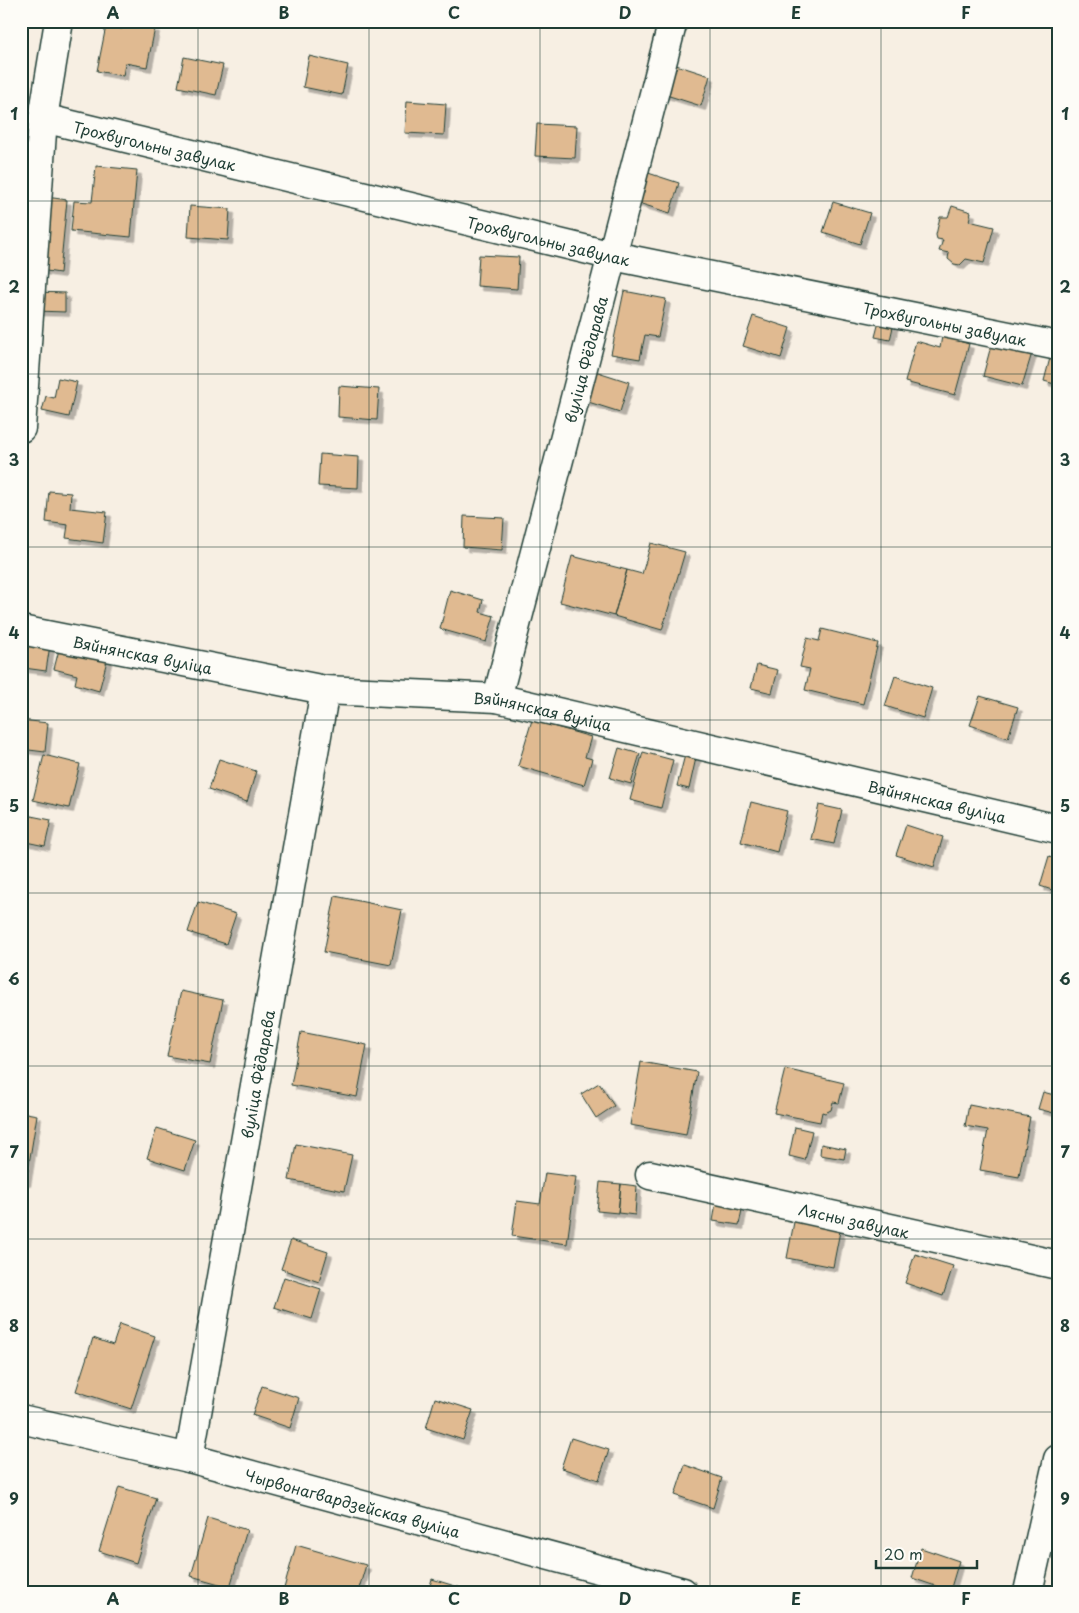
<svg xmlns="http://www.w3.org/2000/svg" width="1079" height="1613" viewBox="0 0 1079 1613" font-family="'Playpen Sans',sans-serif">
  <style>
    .building { fill: #e0ba91; stroke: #1f3d34; filter: url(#shadow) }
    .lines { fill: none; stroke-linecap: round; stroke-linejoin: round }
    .street-casing { stroke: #1f3d34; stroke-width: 31 }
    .street { stroke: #fdfcf7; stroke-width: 28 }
    .grid { fill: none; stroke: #1f3d34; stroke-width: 1; stroke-opacity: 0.55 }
    .labels { text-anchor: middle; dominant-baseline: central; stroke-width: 4.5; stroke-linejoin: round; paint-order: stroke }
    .street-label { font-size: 15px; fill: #1f3d34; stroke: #fdfcf7 }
    .neatline { fill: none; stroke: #1f3d34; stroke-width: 2 }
    .grid-label { font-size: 16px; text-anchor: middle; font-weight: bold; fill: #1f3d34 }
  </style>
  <defs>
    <filter id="shadow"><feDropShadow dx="4.5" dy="4.5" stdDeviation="0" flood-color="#0004"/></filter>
  </defs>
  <rect width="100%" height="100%" fill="#f7efe3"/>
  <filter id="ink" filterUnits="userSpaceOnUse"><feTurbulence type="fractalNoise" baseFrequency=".02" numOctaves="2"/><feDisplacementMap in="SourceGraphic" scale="10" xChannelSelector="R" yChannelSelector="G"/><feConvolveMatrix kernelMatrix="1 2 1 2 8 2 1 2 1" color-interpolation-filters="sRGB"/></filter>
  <g filter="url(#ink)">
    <!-- building -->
    <path class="building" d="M 124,22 L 155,28 L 147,67 L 125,63 L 123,76 L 97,71 L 106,26 L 122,29 Z
      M 309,56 L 348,65 L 342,95 L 303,87 Z
      M 184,57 L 223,65 L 216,95 L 178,87 Z
      M 673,64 L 710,76 L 701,106 L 663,94 Z
      M 407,101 L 446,104 L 444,135 L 405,133 Z
      M 537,124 L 577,126 L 575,158 L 535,156 Z
      M 96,166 L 137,170 L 131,237 L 71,231 L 74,201 L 92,202 Z
      M 642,171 L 679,183 L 670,213 L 632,201 Z
      M 47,197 L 67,200 L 60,273 L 40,270 Z
      M 833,202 L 870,213 L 860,244 L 823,232 Z
      M 190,206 L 230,209 L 228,240 L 188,237 Z
      M 952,206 L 971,212 L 969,221 L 994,227 L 984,263 L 966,259 L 960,265 L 954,264 L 948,259 L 949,253 L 939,251 L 943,240 L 937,239 L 936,235 L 940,217 L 948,217 Z
      M 479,255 L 519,257 L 517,289 L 477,286 Z
      M 624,291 L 666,299 L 658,337 L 645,335 L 640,359 L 611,354 Z
      M 37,292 L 65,293 L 65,312 L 36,311 Z
      M 882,310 L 896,314 L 890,340 L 875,337 Z
      M 753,316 L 790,328 L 781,358 L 743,346 Z
      M 942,336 L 969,344 L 955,395 L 905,382 L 916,341 L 940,348 Z
      M 992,342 L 1032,353 L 1022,386 L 983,376 Z
      M 1050,358 L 1058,360 L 1058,385 L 1044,381 Z
      M 592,370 L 629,382 L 620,412 L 582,400 Z
      M 58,378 L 77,382 L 69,417 L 42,411 L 46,396 L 54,398 Z
      M 339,386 L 379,389 L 377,420 L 338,417 Z
      M 320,454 L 359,457 L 358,488 L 318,486 Z
      M 49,491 L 71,493 L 70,508 L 107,512 L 103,543 L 66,538 L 68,525 L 46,522 Z
      M 464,516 L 504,518 L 502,550 L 463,547 Z
      M 651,543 L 685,552 L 662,630 L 614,616 L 627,570 L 642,574 Z
      M 572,556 L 627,570 L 614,616 L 560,602 Z
      M 450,590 L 483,600 L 480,612 L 494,616 L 486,642 L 440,629 Z
      M 65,626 L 113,638 L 99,691 L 75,684 L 77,675 L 54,669 Z
      M 30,628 L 52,632 L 46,671 L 24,668 Z
      M 822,629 L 878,643 L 863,704 L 805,690 L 810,669 L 800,667 L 807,638 L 819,641 Z
      M 757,665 L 778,670 L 772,693 L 751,688 Z
      M 895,676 L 932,688 L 923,718 L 885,706 Z
      M 980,696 L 1018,707 L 1008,738 L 970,725 Z
      M 21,720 L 48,723 L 45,752 L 21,749 Z
      M 532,720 L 591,737 L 585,757 L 592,759 L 584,785 L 518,766 Z
      M 687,747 L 698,749 L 689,789 L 677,786 Z
      M 619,748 L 640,754 L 631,784 L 610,778 Z
      M 643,752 L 673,760 L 661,808 L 630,800 Z
      M 44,755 L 80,764 L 69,808 L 33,800 Z
      M 219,759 L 256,771 L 247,802 L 209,789 Z
      M 751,802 L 787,811 L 777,852 L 741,842 Z
      M 819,805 L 842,810 L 834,844 L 811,839 Z
      M 21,814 L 51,820 L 45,846 L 21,841 Z
      M 906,825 L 943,837 L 934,867 L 896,855 Z
      M 1049,856 L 1058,859 L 1058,892 L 1040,886 Z
      M 335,896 L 402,910 L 391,965 L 324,952 Z
      M 198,902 L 236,914 L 226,944 L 188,932 Z
      M 181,991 L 223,1000 L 210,1064 L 167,1056 Z
      M 301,1032 L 367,1045 L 357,1097 L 291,1085 Z
      M 641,1062 L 697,1072 L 686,1135 L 630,1125 Z
      M 785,1069 L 844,1083 L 839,1103 L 833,1102 L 831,1110 L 825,1113 L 822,1112 L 820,1122 L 774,1113 Z
      M 599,1083 L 614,1106 L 596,1118 L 581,1094 Z
      M 1043,1092 L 1058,1096 L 1058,1114 L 1038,1109 Z
      M 969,1105 L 1030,1117 L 1019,1177 L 980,1170 L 988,1130 L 965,1126 Z
      M 21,1112 L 37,1115 L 26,1182 L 21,1181 Z
      M 795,1127 L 812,1131 L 805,1160 L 789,1156 Z
      M 157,1128 L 195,1140 L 185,1170 L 147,1158 Z
      M 296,1144 L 352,1155 L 344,1191 L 289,1180 Z
      M 821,1144 L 846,1149 L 844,1159 L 820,1155 Z
      M 545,1173 L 576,1177 L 567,1244 L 512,1236 L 517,1201 L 540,1204 Z
      M 600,1182 L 621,1184 L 618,1213 L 597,1211 Z
      M 621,1184 L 637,1186 L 635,1215 L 618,1213 Z
      M 719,1184 L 746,1189 L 739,1225 L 713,1221 Z
      M 795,1217 L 841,1226 L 833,1267 L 787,1258 Z
      M 291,1240 L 328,1252 L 319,1282 L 281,1269 Z
      M 915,1254 L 953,1266 L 943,1296 L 905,1283 Z
      M 284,1277 L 321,1289 L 312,1319 L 274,1307 Z
      M 120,1324 L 155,1336 L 131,1409 L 76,1391 L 93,1338 L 113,1345 Z
      M 262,1386 L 299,1398 L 290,1428 L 252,1415 Z
      M 435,1398 L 473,1410 L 463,1440 L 426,1428 Z
      M 571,1438 L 609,1450 L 599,1480 L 561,1468 Z
      M 685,1465 L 722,1478 L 713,1508 L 675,1495 Z
      M 119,1487 L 156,1498 L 136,1563 L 99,1551 Z
      M 208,1518 L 247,1530 L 230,1587 L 191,1576 Z
      M 296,1545 L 366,1565 L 358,1592 L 283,1592 Z
      M 921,1548 L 959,1561 L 950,1591 L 912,1578 Z
      M 432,1579 L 471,1591 L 428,1592 Z"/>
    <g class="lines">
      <!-- street casing -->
      <g class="street-casing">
        <g id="street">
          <path id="s1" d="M 43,118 L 613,256 L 1058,346"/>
          <path d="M 21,428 L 43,118 L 59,21"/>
          <path id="s2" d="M 21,630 L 325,690 L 497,698 L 1058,829"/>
          <path id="s3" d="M 497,698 L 673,21"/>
          <path id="s4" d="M 650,1175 L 1058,1265"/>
          <path id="s5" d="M 21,1419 L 189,1458 L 683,1592"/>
          <path id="s6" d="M 189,1458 L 325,690"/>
          <path d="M 1028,1592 L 1058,1459"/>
        </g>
      </g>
      <!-- street -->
      <use href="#street" class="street"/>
    </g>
  </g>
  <!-- grid -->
  <path class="grid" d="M 198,21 L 198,1592M 369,21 L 369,1592M 540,21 L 540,1592M 710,21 L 710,1592M 881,21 L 881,1592M 21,201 L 1058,201M 21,374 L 1058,374M 21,547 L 1058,547M 21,720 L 1058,720M 21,893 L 1058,893M 21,1066 L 1058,1066M 21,1239 L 1058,1239M 21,1412 L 1058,1412"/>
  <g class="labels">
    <!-- street labels -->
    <g class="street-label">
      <text stroke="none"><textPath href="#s1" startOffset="115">Трохвугольны завулак</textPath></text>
      <text stroke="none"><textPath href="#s1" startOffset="520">Трохвугольны завулак</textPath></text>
      <text stroke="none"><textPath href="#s1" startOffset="925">Трохвугольны завулак</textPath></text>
      <text stroke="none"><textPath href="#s3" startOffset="350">вуліца Фёдарава</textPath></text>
      <text stroke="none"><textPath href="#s2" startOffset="124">Вяйнянская вуліца</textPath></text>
      <text stroke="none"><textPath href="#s2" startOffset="529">Вяйнянская вуліца</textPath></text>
      <text stroke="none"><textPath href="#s2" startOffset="934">Вяйнянская вуліца</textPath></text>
      <text stroke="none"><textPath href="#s6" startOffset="390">вуліца Фёдарава</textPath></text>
      <text stroke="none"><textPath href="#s4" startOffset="209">Лясны завулак</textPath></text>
      <text stroke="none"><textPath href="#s5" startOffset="342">Чырвонагвардзейская вуліца</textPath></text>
    </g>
  </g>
  <!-- margin -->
  <rect width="1079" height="1613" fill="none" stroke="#fdfcf7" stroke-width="55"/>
  <!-- scale -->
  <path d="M876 1560v8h101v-8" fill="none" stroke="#1f3d34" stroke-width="2.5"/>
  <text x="884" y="1560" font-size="15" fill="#1f3d34" stroke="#fdfcf7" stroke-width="4" paint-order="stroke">20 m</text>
  <rect x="28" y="28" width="1024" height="1558" class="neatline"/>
  <g class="grid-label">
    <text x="113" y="19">A</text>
    <text x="284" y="19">B</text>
    <text x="454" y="19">C</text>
    <text x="625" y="19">D</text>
    <text x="796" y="19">E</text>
    <text x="966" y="19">F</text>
    <text x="14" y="120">1</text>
    <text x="1065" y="120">1</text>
    <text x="14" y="293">2</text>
    <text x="1065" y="293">2</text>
    <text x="14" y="466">3</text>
    <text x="1065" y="466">3</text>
    <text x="14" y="639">4</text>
    <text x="1065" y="639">4</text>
    <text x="14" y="812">5</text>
    <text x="1065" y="812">5</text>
    <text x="14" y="985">6</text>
    <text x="1065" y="985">6</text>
    <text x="14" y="1158">7</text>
    <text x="1065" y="1158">7</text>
    <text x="14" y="1332">8</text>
    <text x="1065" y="1332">8</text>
    <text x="14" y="1505">9</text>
    <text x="1065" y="1505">9</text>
    <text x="113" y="1605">A</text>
    <text x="284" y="1605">B</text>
    <text x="454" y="1605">C</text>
    <text x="625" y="1605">D</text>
    <text x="796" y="1605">E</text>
    <text x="966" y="1605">F</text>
  </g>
</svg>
